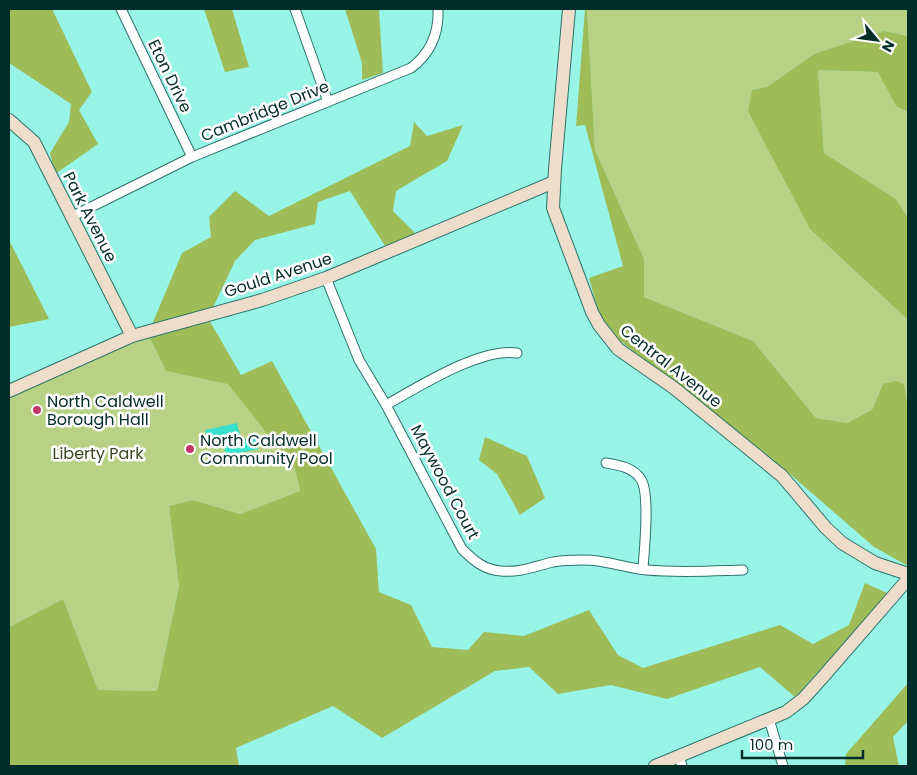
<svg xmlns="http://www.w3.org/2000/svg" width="917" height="775" viewBox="0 0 917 775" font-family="Poppins,sans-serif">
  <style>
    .green { fill: #b8d285 }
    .forest { fill: #9ebd58 }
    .water { fill: #39e0ce }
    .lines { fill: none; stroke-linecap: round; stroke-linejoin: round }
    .street-casing { stroke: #2b736a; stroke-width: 11 }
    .secondary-casing { stroke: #2b736a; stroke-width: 14 }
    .street { stroke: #fff; stroke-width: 9 }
    .secondary { stroke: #efddcb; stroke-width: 12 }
    .poi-dot { fill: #c43768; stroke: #fff; stroke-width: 2 }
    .labels { text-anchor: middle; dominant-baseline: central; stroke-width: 5; stroke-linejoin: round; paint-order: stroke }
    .street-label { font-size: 16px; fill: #032d28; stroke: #fff }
    .poi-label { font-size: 16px; fill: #032d28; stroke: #fff; text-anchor: start }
    .park-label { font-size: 16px; fill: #3b481f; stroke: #fff }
  </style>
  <rect width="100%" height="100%" fill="#98f4e7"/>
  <!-- green -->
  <path class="green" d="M 587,9 L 908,9 L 908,36 L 884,31 L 814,54 L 767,87 L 752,90 L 810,229 L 908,320 L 908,408 L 883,384 L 872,410 L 847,423 L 816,418 L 753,341 L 644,297 L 644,259 L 595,150 Z
    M 818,70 L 879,72 L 896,105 L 908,112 L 908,218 L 896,199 L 824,153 Z
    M 148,334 L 166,371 L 228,383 L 295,469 L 300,491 L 240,514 L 193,500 L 169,506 L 179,586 L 157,691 L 98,690 L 63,599 L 9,627 L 9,393 Z"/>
  <!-- forest -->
  <path class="forest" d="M 9,9 L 52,9 L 92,92 L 79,110 L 98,144 L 55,174 L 50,153 L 69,122 L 71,104 L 9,63 Z
    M 204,9 L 232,9 L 249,67 L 225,72 Z
    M 345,9 L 379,9 L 383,73 L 362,80 L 362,63 Z
    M 585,9 L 587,9 L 595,150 L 644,259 L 644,297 L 753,341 L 816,418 L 847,423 L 872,410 L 883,384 L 896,381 L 904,384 L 908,408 L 908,566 L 874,547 L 783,468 L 619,340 L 600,318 L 589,278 L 623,266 L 585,125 L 576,126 Z
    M 884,31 L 908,36 L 908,112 L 896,106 L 878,72 L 818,70 L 824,153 L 896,199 L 908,218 L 908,320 L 810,229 L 748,111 L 752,90 L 767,87 L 814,54 Z
    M 414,122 L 427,136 L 463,125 L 447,161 L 396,191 L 393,211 L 416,234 L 385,246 L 350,191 L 318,202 L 315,224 L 255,240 L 235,261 L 208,318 L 241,375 L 272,361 L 376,549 L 379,592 L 411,605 L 432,647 L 468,650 L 484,632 L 524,636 L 589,610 L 618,655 L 643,668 L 780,625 L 813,644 L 849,625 L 865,583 L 889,594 L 795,697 L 760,667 L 667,699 L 611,685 L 558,694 L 529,667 L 495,671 L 382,738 L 333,706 L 236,748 L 239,766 L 9,766 L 9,627 L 63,599 L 98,690 L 157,691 L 179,586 L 169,506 L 193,500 L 240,514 L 300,491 L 295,469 L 228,384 L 166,371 L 148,334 L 182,253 L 211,237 L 209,217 L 235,191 L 269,216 L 410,146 Z
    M 9,240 L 49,319 L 9,327 Z
    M 485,437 L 527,456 L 545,498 L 520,515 L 497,474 L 479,460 Z
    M 908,683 L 908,721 L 893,737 L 899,766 L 845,766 L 846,754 Z"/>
  <!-- water -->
  <path class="water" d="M 237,423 L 241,440 L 256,437 L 258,449 L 226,456 L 222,439 L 208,442 L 205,430 Z"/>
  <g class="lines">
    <!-- street casing -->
    <g class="street-casing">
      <path id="street" d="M 121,9 L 192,157
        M 295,9 L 328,102
        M 71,217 L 192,157 L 411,68 C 431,53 439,33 438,9
        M 326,278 L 359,360 L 386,405 L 462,549 C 473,560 484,570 501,571 C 519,573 536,566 553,562 C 563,560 574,560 584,560 C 606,560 626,568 647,570 C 679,573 711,571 743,570
        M 386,405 C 418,387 481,347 517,353
        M 606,463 C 618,465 632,467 640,478 C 651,491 644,551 643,569
        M 769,719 L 783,766
        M 679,756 L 682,766"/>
    </g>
    <!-- secondary casing -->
    <g class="secondary-casing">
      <path id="secondary" d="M 569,9 L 555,169 L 553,208 L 592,312 L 599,325 L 618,349 L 674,388 L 782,476 L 826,528 L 842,543 L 875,563 L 908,574
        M 9,120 L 34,142 L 132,336
        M 9,391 L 132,336 L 262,300 L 326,278 L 554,182
        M 655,766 L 786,712 L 803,699 L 822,678 L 908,579"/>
    </g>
    <!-- street -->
    <use href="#street" class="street"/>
    <!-- secondary -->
    <use href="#secondary" class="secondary"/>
  </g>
  <!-- markers -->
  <g class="poi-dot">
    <circle cx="37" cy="410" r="5"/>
    <circle cx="190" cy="449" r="5"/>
  </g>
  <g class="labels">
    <!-- street labels -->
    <g class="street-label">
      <text transform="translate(170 76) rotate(64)">Eton Drive</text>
      <text transform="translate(265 111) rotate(-22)">Cambridge Drive</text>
      <text transform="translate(90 217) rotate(63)">Park Avenue</text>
      <text transform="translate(278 275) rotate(-18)">Gould Avenue</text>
      <text transform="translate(671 366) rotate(38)">Central Avenue</text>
      <text transform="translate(445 482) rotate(62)">Maywood Court</text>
    </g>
    <!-- poi labels -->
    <g class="poi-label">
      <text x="47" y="401">North Caldwell<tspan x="47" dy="18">Borough Hall</tspan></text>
      <text x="200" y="440">North Caldwell<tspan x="200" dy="18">Community Pool</tspan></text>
    </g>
    <!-- park labels -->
    <g class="park-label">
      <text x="98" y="453">Liberty Park</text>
    </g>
  </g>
  <!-- border -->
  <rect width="917" height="775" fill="none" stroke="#032d28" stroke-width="20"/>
  <!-- north arrow -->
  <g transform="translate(877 40) rotate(119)" stroke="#ffffff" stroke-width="4" paint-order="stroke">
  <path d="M0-4L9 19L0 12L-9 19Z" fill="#032d28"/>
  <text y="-8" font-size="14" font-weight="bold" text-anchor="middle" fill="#032d28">N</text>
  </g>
  <!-- scale -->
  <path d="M742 750v8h121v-8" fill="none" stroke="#032d28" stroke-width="2.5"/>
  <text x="750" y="750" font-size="15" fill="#032d28" stroke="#ffffff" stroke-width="4" paint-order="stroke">100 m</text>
</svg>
